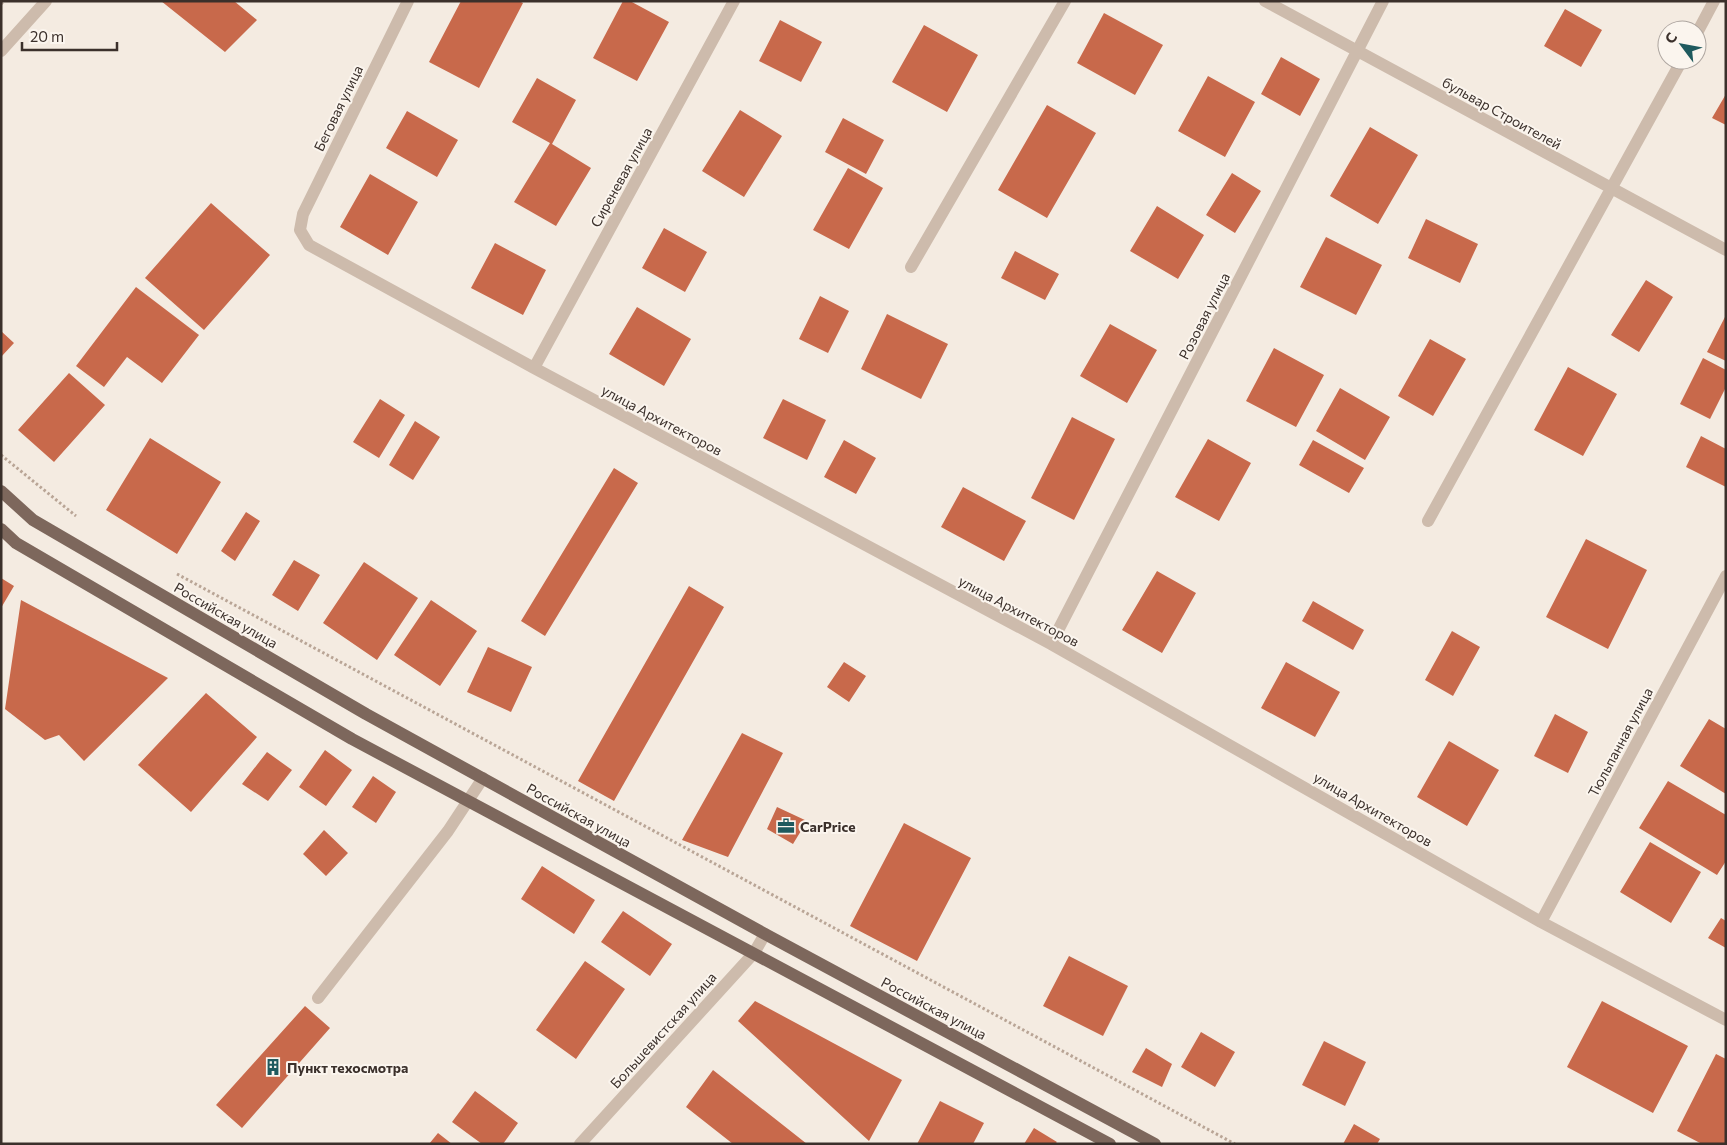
<svg xmlns="http://www.w3.org/2000/svg" width="1727" height="1145" viewBox="0 0 1727 1145" font-family="Commissioner,sans-serif">
  <style>
    .building { fill: #c8694b }
    .lines { fill: none; stroke-linecap: round; stroke-linejoin: round }
    .path { stroke: #b9a596; stroke-width: 3; stroke-dasharray: 2.5 2.5; stroke-linecap: butt }
    .minor { stroke: #cdbbac; stroke-width: 12 }
    .major { stroke: #7d675c; stroke-width: 12 }
    .labels { text-anchor: middle; dominant-baseline: central; stroke-width: 4; stroke-linejoin: round; paint-order: stroke }
    .street-label { font-size: 14px; fill: #3b302b; stroke: #fbf5ee }
    .poi-label { font-size: 14px; font-weight: bold; fill: #3b302b; stroke: #fbf5ee; text-anchor: start }
  </style>
  <rect width="100%" height="100%" fill="#f4ebe1"/>
  <!-- building -->
  <path class="building" d="M 161,1 L 234,1 L 257,20 L 225,52 Z
    M 461,1 L 519,1 L 523,3 L 479,88 L 429,62 Z
    M 623,1 L 630,1 L 669,22 L 637,81 L 593,58 Z
    M 1565,9 L 1602,30 L 1581,67 L 1544,46 Z
    M 1104,13 L 1163,45 L 1135,95 L 1077,63 Z
    M 780,20 L 822,42 L 801,82 L 759,61 Z
    M 924,25 L 978,55 L 947,112 L 892,82 Z
    M 1281,57 L 1320,79 L 1300,116 L 1261,94 Z
    M 1208,76 L 1255,102 L 1225,157 L 1178,131 Z
    M 537,78 L 576,100 L 552,144 L 591,168 L 556,226 L 514,202 L 550,143 L 512,122 Z
    M 1726,94 L 1726,125 L 1712,118 Z
    M 1047,105 L 1096,133 L 1047,218 L 998,190 Z
    M 740,110 L 782,136 L 744,197 L 702,171 Z
    M 407,111 L 458,140 L 437,177 L 386,148 Z
    M 843,118 L 884,140 L 866,174 L 825,152 Z
    M 1370,127 L 1418,155 L 1378,224 L 1330,196 Z
    M 848,168 L 883,188 L 849,249 L 813,230 Z
    M 1232,173 L 1261,191 L 1235,233 L 1206,215 Z
    M 370,174 L 418,202 L 388,255 L 340,227 Z
    M 211,203 L 270,255 L 204,330 L 145,278 Z
    M 1157,206 L 1204,235 L 1178,279 L 1130,251 Z
    M 1426,219 L 1478,244 L 1460,283 L 1408,258 Z
    M 664,228 L 707,252 L 685,292 L 642,268 Z
    M 1326,237 L 1382,265 L 1356,315 L 1300,287 Z
    M 495,243 L 546,270 L 523,315 L 471,288 Z
    M 1015,251 L 1059,274 L 1045,300 L 1001,278 Z
    M 1646,280 L 1673,297 L 1639,352 L 1611,335 Z
    M 136,287 L 199,335 L 162,383 L 127,357 L 104,387 L 76,366 Z
    M 820,296 L 849,311 L 828,353 L 799,339 Z
    M 637,307 L 691,339 L 664,386 L 609,354 Z
    M 887,314 L 948,344 L 921,399 L 861,369 Z
    M 1726,315 L 1726,361 L 1707,352 Z
    M 1110,324 L 1157,350 L 1127,403 L 1080,376 Z
    M 1,331 L 14,343 L 1,357 Z
    M 1430,339 L 1466,359 L 1433,416 L 1398,396 Z
    M 1274,348 L 1324,375 L 1296,427 L 1246,401 Z
    M 1703,358 L 1726,370 L 1726,387 L 1710,419 L 1680,404 Z
    M 1568,367 L 1617,394 L 1583,456 L 1534,430 Z
    M 69,373 L 105,405 L 54,462 L 18,430 Z
    M 1340,388 L 1390,417 L 1365,460 L 1316,431 Z
    M 380,399 L 405,415 L 379,458 L 353,442 Z
    M 783,399 L 826,420 L 807,460 L 763,438 Z
    M 1072,417 L 1115,439 L 1074,520 L 1031,498 Z
    M 415,421 L 440,437 L 413,480 L 389,465 Z
    M 1701,436 L 1726,449 L 1726,487 L 1686,467 Z
    M 150,438 L 221,482 L 177,554 L 106,510 Z
    M 1208,439 L 1251,463 L 1219,521 L 1175,497 Z
    M 844,440 L 876,458 L 856,494 L 824,477 Z
    M 1313,440 L 1364,468 L 1349,493 L 1299,465 Z
    M 614,468 L 638,483 L 545,636 L 521,621 Z
    M 963,487 L 1026,521 L 1004,561 L 941,527 Z
    M 246,512 L 260,521 L 235,561 L 221,551 Z
    M 1586,539 L 1647,570 L 1608,649 L 1546,617 Z
    M 294,560 L 320,575 L 298,611 L 272,595 Z
    M 364,562 L 418,598 L 377,660 L 323,623 Z
    M 1157,571 L 1196,593 L 1162,653 L 1122,630 Z
    M 1,578 L 14,586 L 1,608 Z
    M 689,586 L 724,607 L 614,801 L 578,781 Z
    M 21,600 L 168,678 L 84,761 L 59,735 L 45,740 L 5,709 Z
    M 431,600 L 477,631 L 440,686 L 394,655 Z
    M 1313,601 L 1364,630 L 1353,650 L 1302,621 Z
    M 1452,631 L 1480,647 L 1453,696 L 1425,680 Z
    M 488,647 L 532,667 L 511,712 L 467,692 Z
    M 844,662 L 866,676 L 849,702 L 827,687 Z
    M 1286,662 L 1340,692 L 1315,737 L 1261,708 Z
    M 206,693 L 257,737 L 191,812 L 138,765 Z
    M 1555,714 L 1588,732 L 1568,773 L 1534,756 Z
    M 1709,719 L 1726,729 L 1726,794 L 1680,766 Z
    M 742,733 L 783,753 L 728,857 L 682,840 Z
    M 1449,741 L 1499,770 L 1467,826 L 1417,797 Z
    M 325,750 L 352,770 L 326,806 L 299,787 Z
    M 267,752 L 292,770 L 268,801 L 242,784 Z
    M 373,776 L 396,792 L 376,823 L 352,807 Z
    M 1668,781 L 1726,815 L 1726,861 L 1717,875 L 1639,828 Z
    M 777,807 L 807,821 L 793,844 L 767,829 Z
    M 904,823 L 971,858 L 917,961 L 850,926 Z
    M 324,830 L 348,853 L 326,876 L 303,854 Z
    M 1650,842 L 1701,872 L 1671,923 L 1620,892 Z
    M 542,866 L 595,900 L 574,934 L 521,899 Z
    M 623,911 L 672,944 L 650,976 L 601,942 Z
    M 1721,918 L 1726,921 L 1726,948 L 1708,938 Z
    M 1069,956 L 1128,986 L 1103,1036 L 1043,1006 Z
    M 585,961 L 625,989 L 576,1059 L 536,1030 Z
    M 755,1001 L 902,1080 L 869,1141 L 738,1021 Z
    M 1602,1001 L 1688,1046 L 1653,1113 L 1567,1067 Z
    M 305,1006 L 330,1028 L 242,1128 L 216,1105 Z
    M 1201,1032 L 1235,1052 L 1215,1087 L 1181,1067 Z
    M 1324,1041 L 1366,1062 L 1345,1106 L 1302,1085 Z
    M 1146,1048 L 1172,1064 L 1162,1087 L 1132,1072 Z
    M 1716,1054 L 1726,1059 L 1726,1144 L 1702,1144 L 1677,1131 Z
    M 713,1070 L 807,1144 L 733,1144 L 686,1107 Z
    M 475,1091 L 518,1123 L 503,1144 L 482,1144 L 452,1122 Z
    M 940,1101 L 984,1123 L 973,1144 L 917,1144 Z
    M 1354,1124 L 1380,1139 L 1377,1144 L 1343,1144 Z
    M 1034,1128 L 1057,1142 L 1055,1144 L 1024,1144 Z
    M 438,1133 L 452,1144 L 429,1144 Z"/>
  <g class="lines">
    <!-- path -->
    <path class="path" d="M 1,4 L 4,1
      M 1,455 L 76,516
      M 177,574 L 1235,1144"/>
    <!-- minor -->
    <path class="minor" d="M 408,1 L 303,214 L 300,230 L 309,245 L 534,368 L 1051,644 L 1541,922 L 1726,1020
      M 1265,1 L 1726,250
      M 1697,33 L 1714,1
      M 1,51 L 46,1
      M 911,267 L 1065,1
      M 534,368 L 734,1
      M 1428,521 L 1682,60
      M 1051,644 L 1383,1
      M 1541,922 L 1726,576
      M 318,998 L 448,831 L 483,778
      M 580,1144 L 754,953 L 765,934"/>
    <!-- major -->
    <path class="major" d="M 1,491 L 33,520 L 366,714 L 765,934 L 1155,1144
      M 1,529 L 16,543 L 352,739 L 1110,1144"/>
  </g>
  <!-- icons -->
  <defs>
    <g id="office-bare" transform="scale(1.35)"><path d="M-6-3h4V-5.5h4V-3h4V5H-6ZM-1-4.5V-3h2v-1.5ZM-6 0V1H6V0Z" fill="#1f5a5e" stroke="#fbf5ee" stroke-width="2.5" paint-order="stroke"/></g>
    <g id="building-bare" transform="scale(1.35)"><path d="M-4-6H4V6H1V3H-1V6H-4ZM-2.5-4.3h1.7v1.8h-1.7ZM.8-4.3h1.7v1.8H.8ZM-2.5-1h1.7V.8h-1.7ZM.8-1h1.7V.8H.8Z" fill="#1f5a5e" stroke="#fbf5ee" stroke-width="2.5" paint-order="stroke"/></g>
  </defs>
  <g fill-rule="evenodd">
    <use href="#office-bare" x="786" y="826"/>
    <use href="#building-bare" x="273" y="1067"/>
  </g>
  <g class="labels">
    <!-- street labels -->
    <g class="street-label">
      <text transform="translate(338 108) rotate(-64)">Беговая улица</text>
      <text transform="translate(1502 113) rotate(29)">бульвар Строителей</text>
      <text transform="translate(621 177) rotate(-61)">Сиреневая улица</text>
      <text transform="translate(1204 316) rotate(-63)">Розовая улица</text>
      <text transform="translate(662 420) rotate(28)">улица Архитекторов</text>
      <text transform="translate(1019 611) rotate(28)">улица Архитекторов</text>
      <text transform="translate(226 615) rotate(30)">Российская улица</text>
      <text transform="translate(1620 742) rotate(-62)">Тюльпанная улица</text>
      <text transform="translate(1373 809) rotate(30)">улица Архитекторов</text>
      <text transform="translate(579 815) rotate(29)">Российская улица</text>
      <text transform="translate(934 1008) rotate(28)">Российская улица</text>
      <text transform="translate(663 1030) rotate(-48)">Большевистская улица</text>
    </g>
    <!-- poi labels -->
    <g class="poi-label">
      <text x="800" y="826">CarPrice</text>
      <text x="287" y="1067">Пункт техосмотра</text>
    </g>
  </g>
  <!-- border -->
  <rect width="1727" height="1145" fill="none" stroke="#3b302b" stroke-width="5"/>
  <!-- north arrow -->
  <g transform="translate(1682 45) rotate(302)"><circle r="24" fill="#fbf5ee" stroke="#aea6a0"/>
  <path d="M0-4L9 19L0 12L-9 19Z" fill="#1f5a5e"/>
  <text y="-8" font-size="14" font-weight="bold" text-anchor="middle" fill="#3b302b">С</text>
  </g>
  <!-- scale -->
  <path d="M22 42v8h95v-8" fill="none" stroke="#3b302b" stroke-width="2.5"/>
  <text x="30" y="42" font-size="15" fill="#3b302b" stroke="#fbf5ee" stroke-width="4" paint-order="stroke">20 m</text>
</svg>
